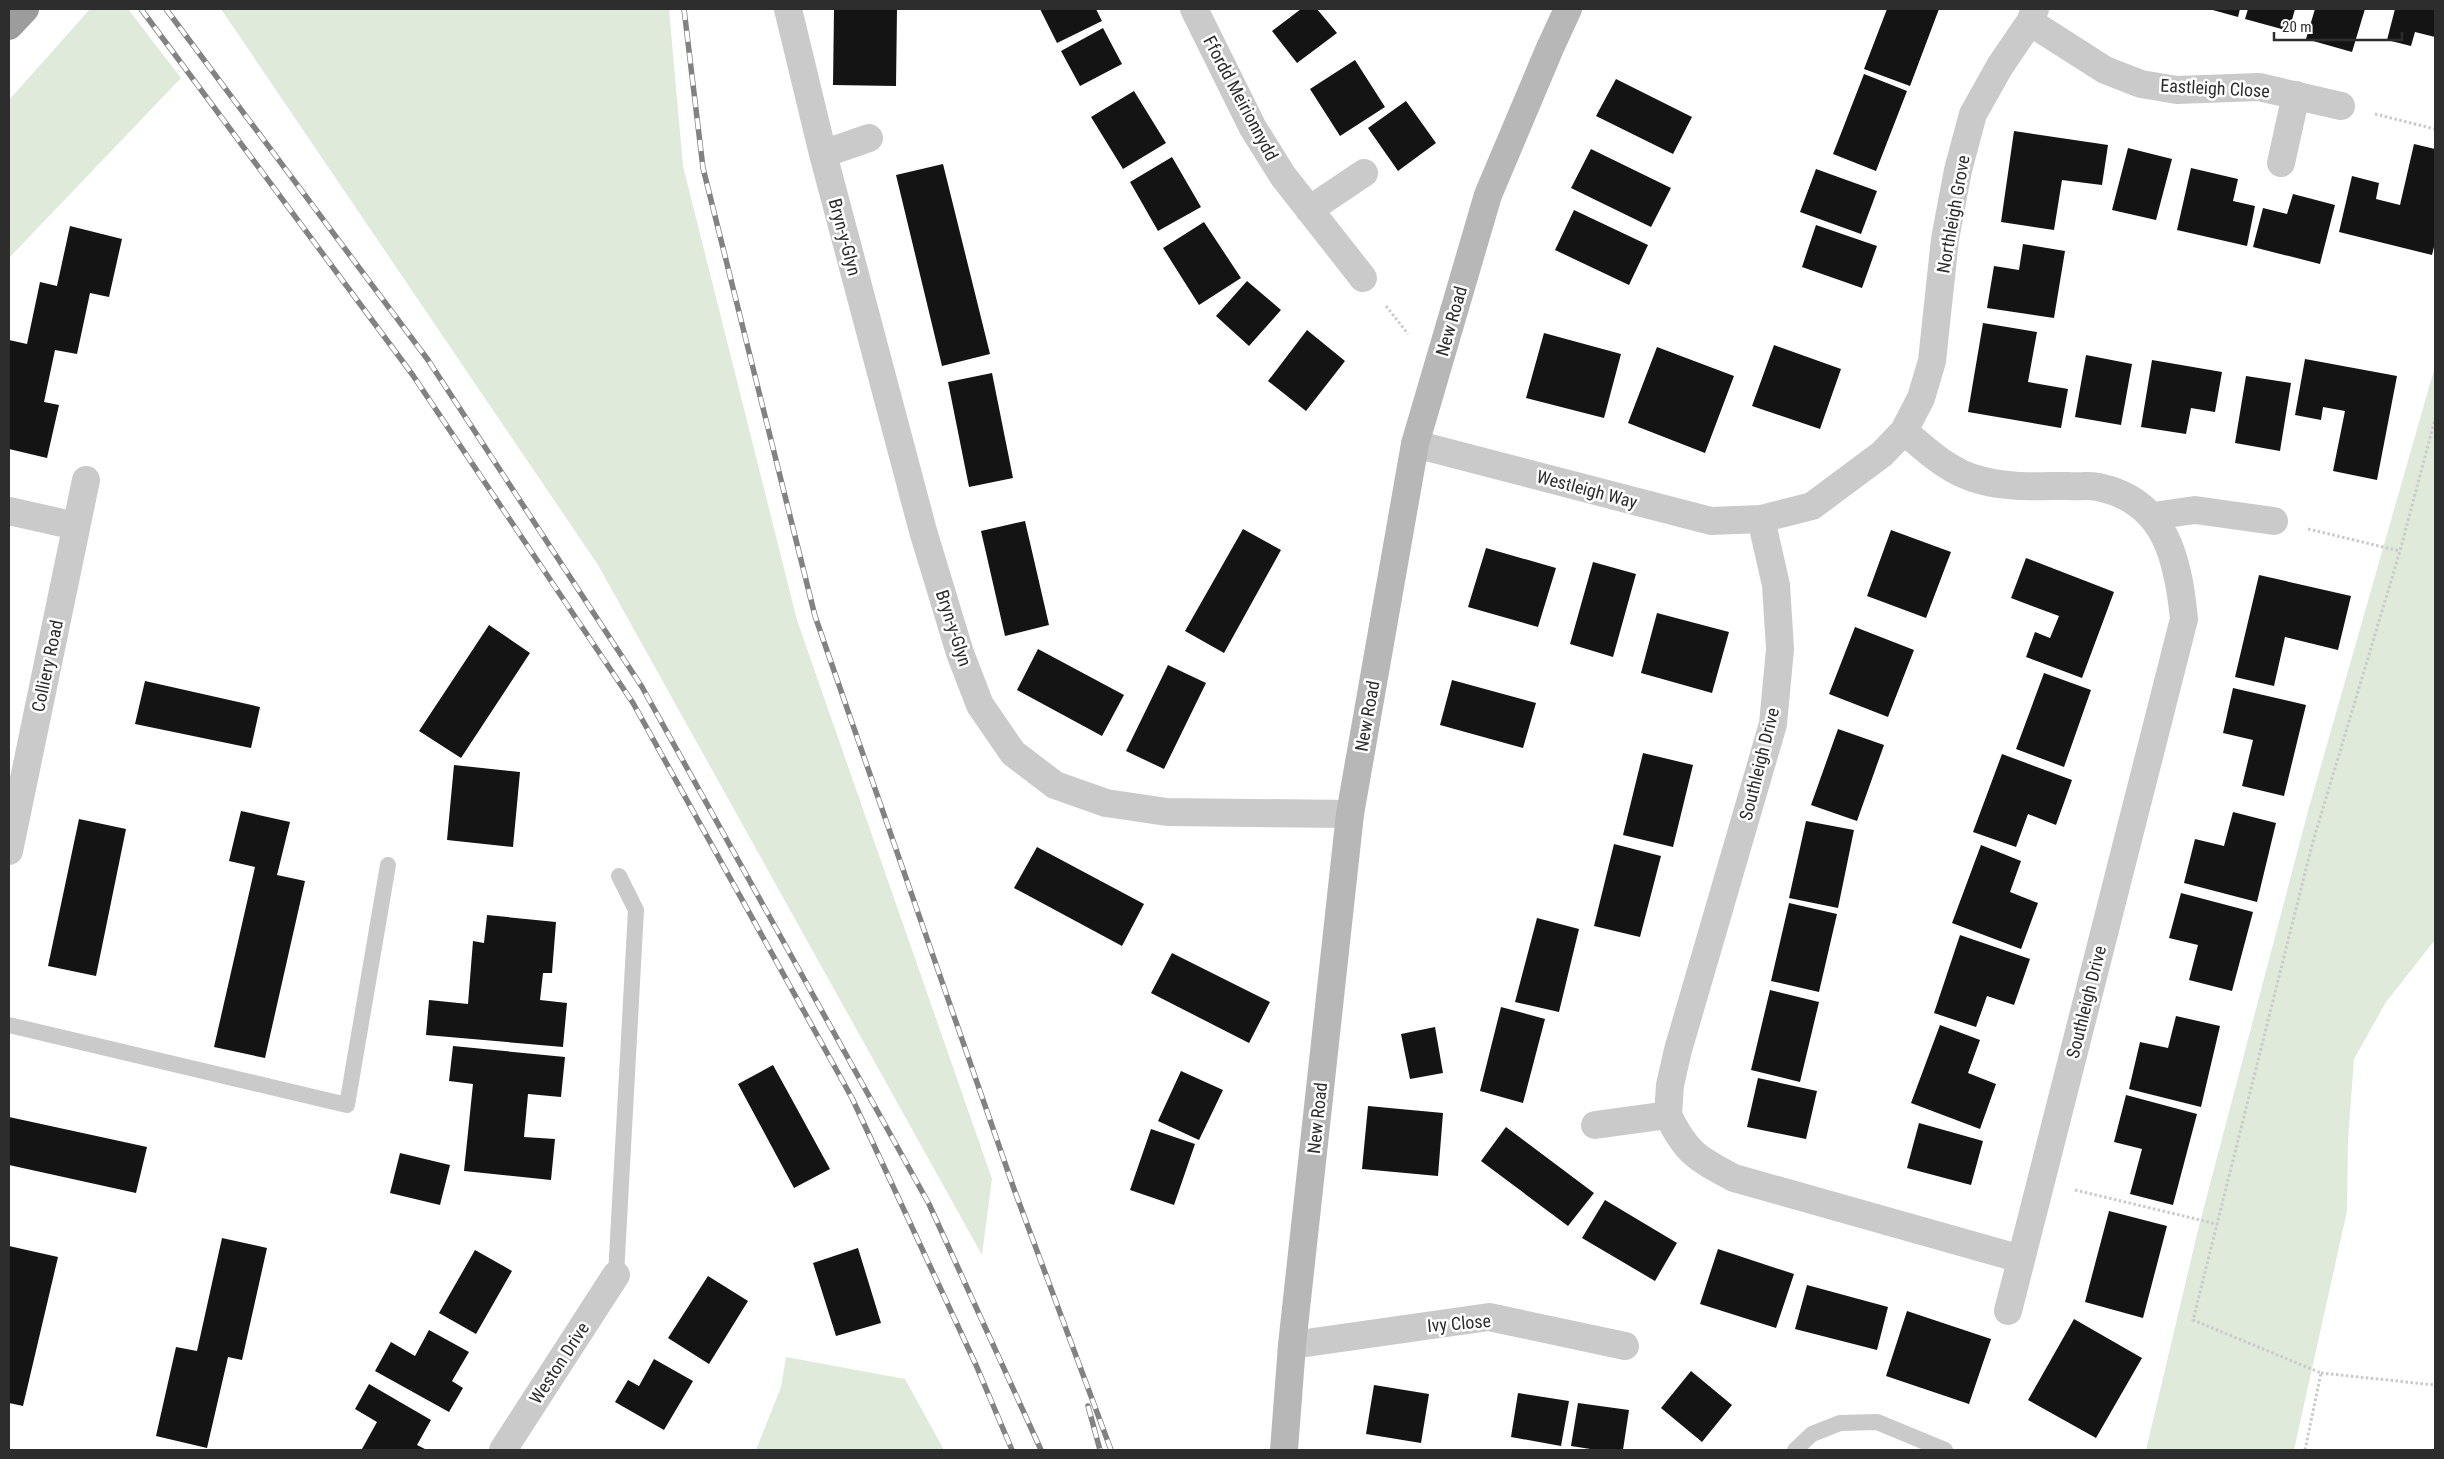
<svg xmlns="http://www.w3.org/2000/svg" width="2444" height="1459" viewBox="0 0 2444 1459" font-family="'Roboto Condensed',sans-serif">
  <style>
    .green { fill: #e0eadb }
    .building { fill: #141414 }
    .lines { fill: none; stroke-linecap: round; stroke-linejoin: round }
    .path { stroke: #cacaca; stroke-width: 3; stroke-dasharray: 2.5 2.5; stroke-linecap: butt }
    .service { stroke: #cacaca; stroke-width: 16 }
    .minor { stroke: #cacaca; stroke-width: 28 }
    .secondary { stroke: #b7b7b7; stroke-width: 28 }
    .trunk { stroke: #9c9c9c; stroke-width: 28 }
    .rail-casing { stroke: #828282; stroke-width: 5.5 }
    .rail { stroke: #fff; stroke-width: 4; stroke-dasharray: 11; stroke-linecap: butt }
    .labels { text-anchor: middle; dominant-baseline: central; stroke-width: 5; stroke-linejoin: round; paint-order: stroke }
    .street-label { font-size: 18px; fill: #2d2d2d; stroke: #fff }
  </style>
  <rect width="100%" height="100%" fill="#fff"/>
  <!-- green -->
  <path class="green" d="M 90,9 L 128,9 L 181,78 L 9,258 L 9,100 Z
    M 221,9 L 669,9 L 683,166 L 797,620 L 992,1179 L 982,1255 L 598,565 Z
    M 2435,366 L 2435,940 L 2386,1002 L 2354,1059 L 2348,1140 L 2347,1211 L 2294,1450 L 2146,1450 L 2198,1230 L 2308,811 Z
    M 786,1357 L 905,1379 L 944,1450 L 756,1450 L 781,1387 Z"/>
  <!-- building -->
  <path class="building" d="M 834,9 L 897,9 L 896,86 L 833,85 Z
    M 1040,9 L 1096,9 L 1102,21 L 1057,43 Z
    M 1301,9 L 1317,9 L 1337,33 L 1297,63 L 1272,31 Z
    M 1887,9 L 1939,9 L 1910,86 L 1864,69 Z
    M 2209,9 L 2240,9 L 2238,17 Z
    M 2248,9 L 2295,9 L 2289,31 L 2245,19 Z
    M 2315,9 L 2365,9 L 2352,52 L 2306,39 Z
    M 2395,9 L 2435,9 L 2435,37 L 2415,32 L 2411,46 L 2387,40 Z
    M 1103,28 L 1122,64 L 1080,86 L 1061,51 Z
    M 1355,60 L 1385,107 L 1340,136 L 1310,89 Z
    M 1864,74 L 1907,91 L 1876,171 L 1833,154 Z
    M 1616,79 L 1692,117 L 1673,154 L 1596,116 Z
    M 1134,91 L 1166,143 L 1123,169 L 1091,117 Z
    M 1406,101 L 1436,143 L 1398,171 L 1368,128 Z
    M 2014,131 L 2108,145 L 2102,185 L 2062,180 L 2054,230 L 2001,222 Z
    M 2414,144 L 2435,149 L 2435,243 L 2432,255 L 2339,232 L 2352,176 L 2379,183 L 2376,199 L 2400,205 Z
    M 2128,148 L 2172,159 L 2156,220 L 2112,210 Z
    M 1591,149 L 1671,188 L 1651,227 L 1571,188 Z
    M 1172,157 L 1201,207 L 1158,231 L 1130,182 Z
    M 943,164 L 990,354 L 942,366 L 896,175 Z
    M 2191,168 L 2238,179 L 2233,201 L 2255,206 L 2247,246 L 2177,230 Z
    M 1816,169 L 1877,191 L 1861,234 L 1800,212 Z
    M 2293,194 L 2335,205 L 2320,264 L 2253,247 L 2263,208 L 2287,214 Z
    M 1574,210 L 1648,245 L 1629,285 L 1555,250 Z
    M 1204,222 L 1241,278 L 1199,305 L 1163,248 Z
    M 1816,225 L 1877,246 L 1862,288 L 1802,267 Z
    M 70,226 L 122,239 L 109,297 L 90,293 L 77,354 L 55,350 L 44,402 L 59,405 L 47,458 L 9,449 L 9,340 L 27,344 L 40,282 L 57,286 Z
    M 2023,244 L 2065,251 L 2054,318 L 1987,308 L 1994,266 L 2019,270 Z
    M 1247,281 L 1281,310 L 1249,346 L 1216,316 Z
    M 1983,323 L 2037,332 L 2028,382 L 2068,389 L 2061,428 L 1968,412 Z
    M 1307,330 L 1345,361 L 1306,411 L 1268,381 Z
    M 1544,333 L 1621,354 L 1604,418 L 1526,398 Z
    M 1774,345 L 1841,369 L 1820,429 L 1752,406 Z
    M 1657,347 L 1734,376 L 1705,453 L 1628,423 Z
    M 2086,355 L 2132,364 L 2121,425 L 2075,417 Z
    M 2305,359 L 2397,376 L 2377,480 L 2333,471 L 2345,411 L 2323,407 L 2321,420 L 2295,415 Z
    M 2152,360 L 2222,372 L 2215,412 L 2191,408 L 2186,434 L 2141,427 Z
    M 992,373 L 1013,478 L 969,487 L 948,382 Z
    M 2246,376 L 2291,383 L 2280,451 L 2235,443 Z
    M 1025,521 L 1049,625 L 1005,636 L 981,531 Z
    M 1243,529 L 1281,550 L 1224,653 L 1185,631 Z
    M 1891,530 L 1951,552 L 1926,618 L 1867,596 Z
    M 1486,548 L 1556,568 L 1538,627 L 1468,607 Z
    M 2026,558 L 2114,592 L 2082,678 L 2026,657 L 2035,632 L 2050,638 L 2059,616 L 2011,598 Z
    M 1593,562 L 1636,574 L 1613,657 L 1570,644 Z
    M 2259,575 L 2351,596 L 2338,650 L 2285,637 L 2274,686 L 2235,677 Z
    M 1657,613 L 1729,632 L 1712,693 L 1641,673 Z
    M 489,625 L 530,653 L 461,758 L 419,731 Z
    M 1855,627 L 1914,650 L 1888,717 L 1829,694 Z
    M 1038,649 L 1124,695 L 1102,736 L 1017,690 Z
    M 1168,665 L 1206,683 L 1164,769 L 1126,751 Z
    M 2044,673 L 2091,690 L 2064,767 L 2016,749 Z
    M 1452,680 L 1536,703 L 1523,748 L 1440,725 Z
    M 145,681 L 260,707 L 251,748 L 135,724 Z
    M 2233,688 L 2306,705 L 2284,796 L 2242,786 L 2253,740 L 2223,733 Z
    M 1838,729 L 1884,745 L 1857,821 L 1811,805 Z
    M 1643,753 L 1693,765 L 1673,847 L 1623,835 Z
    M 2002,754 L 2072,780 L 2056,825 L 2028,814 L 2016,847 L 1973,832 Z
    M 454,765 L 520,772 L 513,847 L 447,840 Z
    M 241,811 L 290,822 L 277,875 L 305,881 L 265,1058 L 214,1047 L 255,867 L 229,861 Z
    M 2233,812 L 2276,823 L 2257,902 L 2184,883 L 2195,839 L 2224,846 Z
    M 79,819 L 126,829 L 96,976 L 48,966 Z
    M 1806,821 L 1854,830 L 1838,908 L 1789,898 Z
    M 1614,844 L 1661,856 L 1640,937 L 1594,926 Z
    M 1981,845 L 2021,861 L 2010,892 L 2038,903 L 2021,949 L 1952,923 Z
    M 1037,847 L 1144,904 L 1122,946 L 1014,888 Z
    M 2181,893 L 2253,912 L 2232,991 L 2189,980 L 2198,945 L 2169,938 Z
    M 1789,903 L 1837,914 L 1819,992 L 1771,981 Z
    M 487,915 L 556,922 L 552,973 L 543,973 L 540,1000 L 567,1003 L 563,1047 L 426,1035 L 429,1000 L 468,1004 L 473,941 L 484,943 Z
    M 1537,918 L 1579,929 L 1559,1012 L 1515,1002 Z
    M 1960,935 L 2030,959 L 2014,1005 L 1987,996 L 1976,1027 L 1934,1013 Z
    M 1172,953 L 1270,1002 L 1249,1043 L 1151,993 Z
    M 1770,990 L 1819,1002 L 1800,1082 L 1751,1070 Z
    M 1501,1007 L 1545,1019 L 1523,1103 L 1480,1091 Z
    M 2176,1016 L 2220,1026 L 2201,1107 L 2129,1089 L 2140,1042 L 2168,1048 Z
    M 1940,1025 L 1980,1040 L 1968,1073 L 1996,1084 L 1980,1129 L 1911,1103 Z
    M 1435,1027 L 1443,1073 L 1410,1079 L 1401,1034 Z
    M 453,1046 L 565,1057 L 561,1097 L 528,1094 L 524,1137 L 555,1139 L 551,1180 L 464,1171 L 473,1084 L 449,1081 Z
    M 773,1065 L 830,1169 L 794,1188 L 738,1084 Z
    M 1181,1071 L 1223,1090 L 1199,1140 L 1158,1121 Z
    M 1758,1078 L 1817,1091 L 1806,1139 L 1747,1127 Z
    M 2126,1095 L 2197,1114 L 2173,1205 L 2130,1194 L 2142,1149 L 2114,1142 Z
    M 1368,1106 L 1443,1113 L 1438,1176 L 1362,1169 Z
    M 9,1117 L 147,1147 L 136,1193 L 9,1165 Z
    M 1919,1123 L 1983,1141 L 1971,1185 L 1907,1168 Z
    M 1506,1127 L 1594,1193 L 1568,1226 L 1481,1161 Z
    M 1151,1129 L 1195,1144 L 1174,1205 L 1130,1190 Z
    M 400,1153 L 450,1165 L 440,1205 L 390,1193 Z
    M 1605,1200 L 1677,1243 L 1655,1281 L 1582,1238 Z
    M 2109,1211 L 2167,1226 L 2143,1318 L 2085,1302 Z
    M 222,1238 L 267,1248 L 242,1360 L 228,1357 L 207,1448 L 156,1436 L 176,1347 L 197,1351 Z
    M 9,1246 L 58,1257 L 23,1406 L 9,1403 Z
    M 858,1248 L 881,1323 L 836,1336 L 813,1263 Z
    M 1718,1249 L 1794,1274 L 1776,1328 L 1700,1304 Z
    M 475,1250 L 512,1271 L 476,1334 L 439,1313 Z
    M 708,1276 L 748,1301 L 709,1364 L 668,1338 Z
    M 1807,1285 L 1888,1307 L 1877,1350 L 1795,1329 Z
    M 1907,1311 L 1991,1339 L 1969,1404 L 1886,1376 Z
    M 2074,1319 L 2142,1358 L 2096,1438 L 2028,1400 Z
    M 429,1330 L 469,1352 L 452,1381 L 463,1388 L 449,1412 L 375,1371 L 391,1342 L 415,1356 Z
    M 654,1359 L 693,1381 L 664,1430 L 615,1402 L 628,1380 L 639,1386 Z
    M 1691,1371 L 1732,1405 L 1702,1442 L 1661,1408 Z
    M 369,1384 L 431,1420 L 417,1445 L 427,1450 L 362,1449 L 377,1422 L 355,1409 Z
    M 1374,1385 L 1429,1394 L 1421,1443 L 1366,1434 Z
    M 1518,1393 L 1569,1401 L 1561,1446 L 1511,1437 Z
    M 1578,1403 L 1629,1410 L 1623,1450 L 1597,1450 L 1571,1446 Z"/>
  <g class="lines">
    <!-- path -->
    <path class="path" d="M 2375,114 L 2435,129
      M 1386,306 L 1408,334
      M 2308,529 L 2400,551
      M 2075,1190 L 2217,1224
      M 2321,1373 L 2435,1385
      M 2305,1450 L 2321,1373 L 2193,1320 L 2312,845 L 2400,551 L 2435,419"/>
    <!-- service -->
    <path class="service" d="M 9,1025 L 347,1105 L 388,865
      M 616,1275 L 636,910 L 619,876
      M 1795,1450 L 1812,1434 L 1840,1423 L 1877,1422 L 1945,1450"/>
    <!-- minor -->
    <path class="minor" d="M 788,9 L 823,154 L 923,531 L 960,653 L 980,705 L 1013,753 L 1055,785 L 1106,803 L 1167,812 L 1350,814
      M 1194,9 L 1253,128 L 1283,176 L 1363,278
      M 2030,22 L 2105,70 L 2141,84 L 2177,90 L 2259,87 L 2341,106
      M 823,154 L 869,138
      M 2281,163 L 2296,95
      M 1309,210 L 1364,173
      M 1904,431 C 1926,450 1950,473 1980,480 C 2007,488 2039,486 2068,486 C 2077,487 2089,485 2098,487 C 2166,501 2178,559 2184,619 L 2008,1311
      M 1415,444 L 1711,521 L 1761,519 L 1812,506 L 1882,454 L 1904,431 L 1921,398 L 1932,361 L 1945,239 L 1958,170 L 1973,114 L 2000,66 L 2030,22 L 2035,9
      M 9,511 L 76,526
      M 2153,516 L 2195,510 L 2274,521
      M 9,851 L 86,480
      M 1668,1115 L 1670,1085 L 1678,1050 L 1773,724 L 1780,649 L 1776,585 L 1761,519
      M 1595,1125 L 1668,1115 C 1686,1153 1698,1159 1734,1178 L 2021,1259
      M 1292,1345 L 1489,1317 L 1625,1346
      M 503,1450 L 616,1275"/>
    <!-- secondary -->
    <path class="secondary" d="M 1284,1450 L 1292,1345 L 1350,814 L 1415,444 L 1488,195 L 1550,48 L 1568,9"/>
    <!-- trunk -->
    <path class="trunk" d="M 9,26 L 25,9"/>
    <!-- rail casing -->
    <g class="rail-casing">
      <path id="rail" d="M 141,9 L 412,374 L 633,703 L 852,1098 L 976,1365 L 1012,1450
        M 166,9 L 428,360 L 642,687 L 929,1204 L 1041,1450
        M 684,9 L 703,168 L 815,616 L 1014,1189 L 1111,1450
        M 1088,1406 L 1100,1450"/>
    </g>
    <!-- rail -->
    <use href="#rail" class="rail"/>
  </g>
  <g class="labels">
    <!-- street labels -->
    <g class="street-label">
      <text transform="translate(2215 88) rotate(3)">Eastleigh Close</text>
      <text transform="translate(1241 98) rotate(62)">Ffordd Meirionnydd</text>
      <text transform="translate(1953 214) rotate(-80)">Northleigh Grove</text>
      <text transform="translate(845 237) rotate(75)">Bryn-y-Glyn</text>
      <text transform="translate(1451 321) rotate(-74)">New Road</text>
      <text transform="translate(1587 489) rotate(15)">Westleigh Way</text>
      <text transform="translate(954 628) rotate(72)">Bryn-y-Glyn</text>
      <text transform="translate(47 666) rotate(-78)">Colliery Road</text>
      <text transform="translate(1367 716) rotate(-80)">New Road</text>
      <text transform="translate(1759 764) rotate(-76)">Southleigh Drive</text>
      <text transform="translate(2086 1002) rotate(-76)">Southleigh Drive</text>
      <text transform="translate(1317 1118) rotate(-84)">New Road</text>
      <text transform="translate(1459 1323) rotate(-5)">Ivy Close</text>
      <text transform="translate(559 1363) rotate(-57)">Weston Drive</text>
    </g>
  </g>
  <!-- border -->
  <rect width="2444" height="1459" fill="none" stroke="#2d2d2d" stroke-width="20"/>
  <!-- scale -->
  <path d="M2274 32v8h128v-8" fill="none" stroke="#2d2d2d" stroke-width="2.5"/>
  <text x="2282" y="32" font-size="15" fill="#2d2d2d" stroke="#ffffff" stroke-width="4" paint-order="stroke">20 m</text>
</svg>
